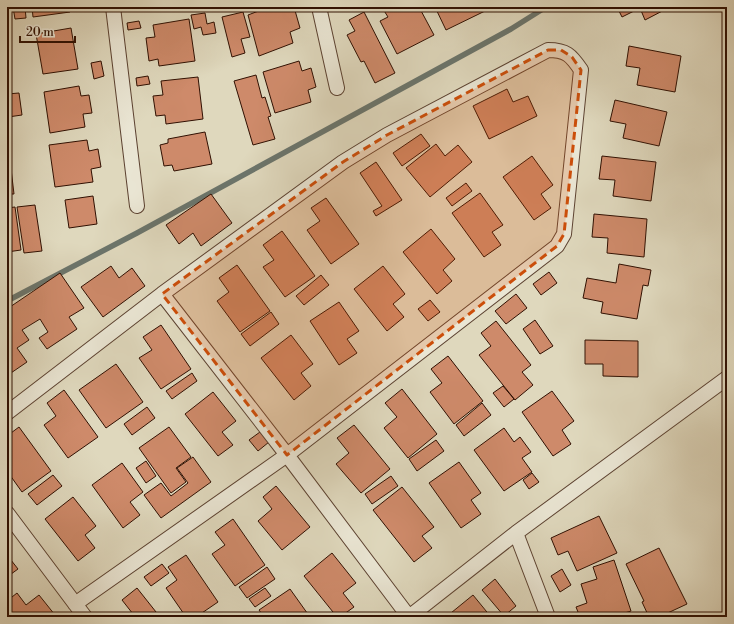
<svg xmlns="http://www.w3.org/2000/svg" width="734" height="624" viewBox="0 0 734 624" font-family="'Libre Bodoni',serif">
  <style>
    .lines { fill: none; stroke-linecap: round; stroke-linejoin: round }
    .stream { stroke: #6b756c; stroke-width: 5.5 }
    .building { fill: #ce8a6a; stroke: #301002 }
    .minor-casing { stroke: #5c4231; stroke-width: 16 }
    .minor { stroke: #eae6d4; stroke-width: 14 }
    .marked { fill: #cc4e0a; fill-opacity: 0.2; stroke: #cc4e0a; stroke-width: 3; stroke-dasharray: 8 5; stroke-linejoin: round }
  </style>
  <rect width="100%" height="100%" fill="#dfd8bd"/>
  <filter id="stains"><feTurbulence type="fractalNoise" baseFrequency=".005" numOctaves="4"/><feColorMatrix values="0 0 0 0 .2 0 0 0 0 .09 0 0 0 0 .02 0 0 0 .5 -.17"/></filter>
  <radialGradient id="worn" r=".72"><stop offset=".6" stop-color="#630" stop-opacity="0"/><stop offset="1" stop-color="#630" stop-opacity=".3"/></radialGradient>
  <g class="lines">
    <!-- stream -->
    <path class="stream" d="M 7,301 L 137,233 L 511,29 L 546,7"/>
  </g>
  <!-- building -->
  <path class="building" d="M 7,7 L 9,7 L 10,15 L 7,15 Z
    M 13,7 L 25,7 L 26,18 L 15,19 Z
    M 32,7 L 69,7 L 70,12 L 33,17 Z
    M 151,7 L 179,7 L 152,11 Z
    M 269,7 L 284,7 L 285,11 L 294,7 L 300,28 L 290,32 L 293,43 L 259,56 L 248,15 Z
    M 387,7 L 404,8 L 419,7 L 434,35 L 397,54 L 380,21 L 388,17 L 383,9 Z
    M 435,7 L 483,7 L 485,11 L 446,30 Z
    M 617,7 L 670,7 L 645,20 L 640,8 L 622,17 Z
    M 243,12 L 250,37 L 241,39 L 245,53 L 232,57 L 222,17 Z
    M 364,12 L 395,73 L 375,83 L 364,61 L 361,62 L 347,35 L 355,31 L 349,20 Z
    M 205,13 L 207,24 L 214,22 L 216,33 L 203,35 L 201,27 L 194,29 L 191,15 Z
    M 189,19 L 195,61 L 159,66 L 158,59 L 149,61 L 146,38 L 155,37 L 153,25 Z
    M 139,21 L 141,28 L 128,30 L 127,23 Z
    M 71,28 L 78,69 L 43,74 L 36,34 Z
    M 629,46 L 681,56 L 675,92 L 637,85 L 640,68 L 626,66 Z
    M 101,61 L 104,76 L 94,79 L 91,63 Z
    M 299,61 L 302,71 L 311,68 L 316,87 L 308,90 L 311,102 L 275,113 L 263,72 Z
    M 256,75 L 262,98 L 265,97 L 271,116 L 268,117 L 275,139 L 253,145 L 234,81 Z
    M 148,76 L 150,84 L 137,86 L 136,78 Z
    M 198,77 L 203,119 L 166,124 L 165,115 L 156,116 L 153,96 L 163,95 L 161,81 Z
    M 79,86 L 81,96 L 89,95 L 92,113 L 83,114 L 85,127 L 50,133 L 44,92 Z
    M 507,89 L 513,102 L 528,96 L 537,116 L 489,139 L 473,106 Z
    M 19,93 L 22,115 L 8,117 L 7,94 Z
    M 615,100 L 667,112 L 659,146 L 623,138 L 626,124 L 610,121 Z
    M 205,132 L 212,164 L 174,171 L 172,165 L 164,166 L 160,145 L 168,143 L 168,139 Z
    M 421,134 L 430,146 L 402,166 L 393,153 Z
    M 87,140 L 89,151 L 98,149 L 101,167 L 91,169 L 93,182 L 55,187 L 49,145 Z
    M 436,144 L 445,156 L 458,145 L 472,162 L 430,197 L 406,168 Z
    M 9,152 L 14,194 L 7,194 L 7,153 Z
    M 532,156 L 553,185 L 541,194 L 551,208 L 534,220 L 503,177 Z
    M 602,156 L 656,162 L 651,201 L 613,196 L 615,180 L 599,179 Z
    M 376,162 L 402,200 L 376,216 L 373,211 L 382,206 L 360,173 Z
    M 466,183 L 472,191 L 452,206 L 446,198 Z
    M 480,193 L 503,225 L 492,232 L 501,245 L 484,257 L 452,213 Z
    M 211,194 L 232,223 L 201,246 L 193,233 L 179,244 L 166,225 Z
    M 93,196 L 97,224 L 69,228 L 65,200 Z
    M 326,198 L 359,244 L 331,264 L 307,230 L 320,221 L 311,208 Z
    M 35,205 L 42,251 L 24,253 L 17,207 Z
    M 15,207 L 21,250 L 7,252 L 7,208 Z
    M 594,214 L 647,219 L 644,257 L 607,253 L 608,238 L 592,237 Z
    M 431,229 L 455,259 L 443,270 L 452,281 L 437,294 L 403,252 Z
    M 282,231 L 315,276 L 285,297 L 263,267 L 274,260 L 263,245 Z
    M 619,264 L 651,270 L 648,286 L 643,285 L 637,319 L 601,313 L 603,302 L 583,298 L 587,278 L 616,283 Z
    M 237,265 L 270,311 L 240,332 L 217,301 L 229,292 L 219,278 Z
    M 111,266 L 119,278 L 132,268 L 145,286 L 103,317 L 81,287 Z
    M 383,266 L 405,294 L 393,304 L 404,317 L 387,331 L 354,289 Z
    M 549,272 L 557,283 L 541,295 L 533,284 Z
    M 60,273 L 84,308 L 69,317 L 77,329 L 47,349 L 39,338 L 48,332 L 40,319 L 22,330 L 29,340 L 17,348 L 27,362 L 8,375 L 7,309 Z
    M 321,275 L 329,285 L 304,305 L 296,296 Z
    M 516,294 L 527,308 L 506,324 L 495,311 Z
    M 430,300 L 440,312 L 428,321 L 418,309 Z
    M 339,302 L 359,331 L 347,339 L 357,353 L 339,365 L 310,321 Z
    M 271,312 L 279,324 L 250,346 L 241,334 Z
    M 535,320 L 553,346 L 540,354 L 523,329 Z
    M 496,321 L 531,365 L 522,372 L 533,385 L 515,400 L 479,355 L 491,346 L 481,333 Z
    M 161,325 L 191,369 L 161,389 L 139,358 L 152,350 L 143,337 Z
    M 291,335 L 313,364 L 301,373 L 311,386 L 294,400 L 261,358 Z
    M 585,340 L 638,341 L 638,377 L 603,376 L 603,364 L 585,364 Z
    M 448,356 L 483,401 L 454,424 L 430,392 L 442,383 L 431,369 Z
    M 116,364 L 143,402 L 106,428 L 79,390 Z
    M 192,373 L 197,381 L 172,399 L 166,391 Z
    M 503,386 L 514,399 L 504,407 L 493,393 Z
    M 402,389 L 437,434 L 408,458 L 384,428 L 397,417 L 385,403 Z
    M 64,390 L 98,437 L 68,458 L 44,425 L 56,416 L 47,403 Z
    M 552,391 L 574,421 L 562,430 L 571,444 L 553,456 L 522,412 Z
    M 213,392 L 236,421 L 222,432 L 233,445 L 218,456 L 185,414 Z
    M 482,403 L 491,415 L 464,436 L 456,425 Z
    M 147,407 L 155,418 L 132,435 L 124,424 Z
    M 354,425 L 390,469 L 361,493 L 336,464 L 349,453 L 337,438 Z
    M 19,427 L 51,471 L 22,492 L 7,471 L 7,457 L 11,454 L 7,448 L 7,436 Z
    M 169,427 L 191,457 L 176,468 L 186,482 L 171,493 L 139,448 Z
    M 504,428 L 514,442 L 520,437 L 531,452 L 522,458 L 532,472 L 504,491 L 474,450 Z
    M 260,432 L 269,442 L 258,451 L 249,440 Z
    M 436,440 L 444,451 L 417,471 L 409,459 Z
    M 193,457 L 211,482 L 161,518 L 144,495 L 161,483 L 171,496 L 188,483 L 177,468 Z
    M 146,461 L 156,476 L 146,483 L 136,468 Z
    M 459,462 L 481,493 L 471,500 L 481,514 L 461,528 L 429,483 Z
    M 122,463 L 143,492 L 130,502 L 140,515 L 123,528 L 92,485 Z
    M 532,473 L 539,482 L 529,489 L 523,480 Z
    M 53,475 L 62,486 L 37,505 L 28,494 Z
    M 391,476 L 398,486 L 372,504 L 365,494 Z
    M 276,486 L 310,527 L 282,550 L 258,521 L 272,509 L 263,497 Z
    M 402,487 L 434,527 L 422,536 L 432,548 L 414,562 L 373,510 Z
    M 73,497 L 96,526 L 85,535 L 95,548 L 78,561 L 45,519 Z
    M 599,516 L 617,553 L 577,571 L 568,551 L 558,555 L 551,538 Z
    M 233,519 L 265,565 L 235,586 L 212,554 L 225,545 L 215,532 Z
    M 659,548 L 687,604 L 659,617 L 649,617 L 642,602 L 644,601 L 626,564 Z
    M 332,553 L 356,583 L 343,593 L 354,607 L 340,617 L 337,617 L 304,576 Z
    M 7,555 L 18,569 L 7,577 Z
    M 186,555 L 218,602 L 196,617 L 186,617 L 166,588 L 177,580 L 168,567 Z
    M 614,560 L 631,611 L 612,617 L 580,617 L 576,607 L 587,603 L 581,584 L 597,579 L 593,567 Z
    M 162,564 L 169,573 L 151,586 L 144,577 Z
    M 267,567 L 275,579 L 247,598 L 239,587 Z
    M 562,569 L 571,585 L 560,592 L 551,576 Z
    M 495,579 L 516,606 L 504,616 L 482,590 Z
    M 137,588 L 160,617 L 129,617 L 133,614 L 122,600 Z
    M 265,588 L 271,596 L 255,607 L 249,599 Z
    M 290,589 L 310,617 L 264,617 L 259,610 Z
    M 17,593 L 26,605 L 39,595 L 55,615 L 51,617 L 7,617 L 7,601 Z
    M 473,595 L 491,617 L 446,617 Z"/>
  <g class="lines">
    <!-- minor casing -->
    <g class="minor-casing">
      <path id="minor" d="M 113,7 L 137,206
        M 319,7 L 337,88
        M 7,413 L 162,294 L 287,455 L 409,617 L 516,533 L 727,378
        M 7,513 L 85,617
        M 516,533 L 548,617
        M 75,604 L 287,455 L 557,246 L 564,234 L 581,70 C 571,55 566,50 548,50 L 387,135 L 343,162 L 162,294"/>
    </g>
    <!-- minor -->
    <use href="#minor" class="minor"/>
  </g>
  <!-- marked area -->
  <path class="marked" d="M 548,50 L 561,50 L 572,57 L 581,70 L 564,234 L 557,246 L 287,455 L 162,294 L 343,162 L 387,135 Z"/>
  <!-- margin -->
  <rect width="734" height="624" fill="none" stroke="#dfd8bd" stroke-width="24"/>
  <rect x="8" y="8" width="718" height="608" fill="none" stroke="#301002" stroke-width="2"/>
  <rect x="12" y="12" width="710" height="600" fill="none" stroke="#301002"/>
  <!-- scale -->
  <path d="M20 36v6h55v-6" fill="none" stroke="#301002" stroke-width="2"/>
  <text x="26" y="36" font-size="12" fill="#301002" stroke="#eae6d4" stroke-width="3" paint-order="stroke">20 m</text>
  <rect width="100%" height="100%" filter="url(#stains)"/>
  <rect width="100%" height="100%" fill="url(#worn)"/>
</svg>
